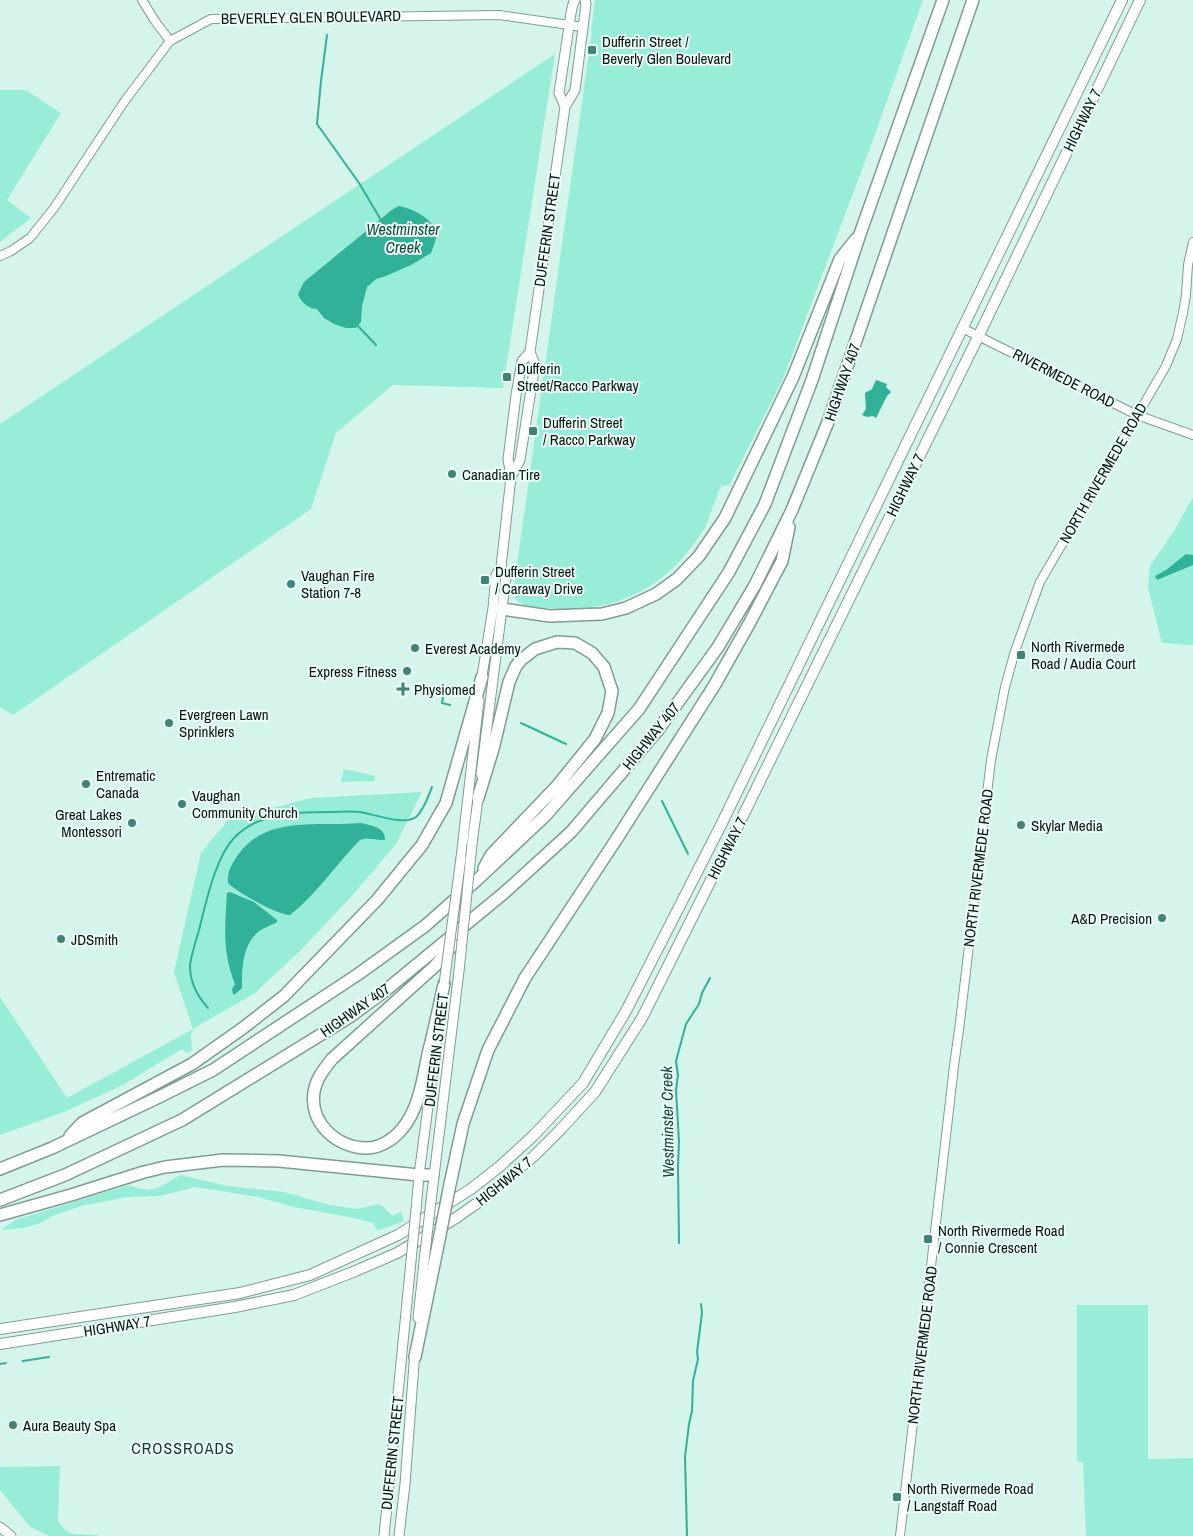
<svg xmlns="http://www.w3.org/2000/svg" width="1193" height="1536" viewBox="0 0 1193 1536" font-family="'Archivo Narrow',sans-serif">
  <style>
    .green { fill: #98edd8 }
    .water { fill: #31b198 }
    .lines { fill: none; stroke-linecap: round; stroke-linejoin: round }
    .stream { stroke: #31b198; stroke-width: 2 }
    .tertiary-casing { stroke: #7f9c94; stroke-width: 10 }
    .secondary-casing { stroke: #7f9c94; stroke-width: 11 }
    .primary-casing { stroke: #7f9c94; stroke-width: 12 }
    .motorway-casing { stroke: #7f9c94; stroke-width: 14 }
    .tertiary { stroke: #fff; stroke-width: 8 }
    .secondary { stroke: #fff; stroke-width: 9 }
    .primary { stroke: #fff; stroke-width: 10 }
    .motorway { stroke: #fff; stroke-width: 11 }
    .secondary-bridge-casing { stroke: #7f9c94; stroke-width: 11; stroke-linecap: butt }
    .motorway-bridge-casing { stroke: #7f9c94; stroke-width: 14; stroke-linecap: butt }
    .secondary-bridge { stroke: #fff; stroke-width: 9 }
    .motorway-bridge { stroke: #fff; stroke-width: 11 }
    .poi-dot { fill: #418374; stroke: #ecfff9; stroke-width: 2 }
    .labels { text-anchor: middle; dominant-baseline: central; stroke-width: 4; stroke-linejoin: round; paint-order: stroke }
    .street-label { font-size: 15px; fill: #091411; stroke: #ecfff9 }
    .poi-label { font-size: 15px; fill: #091411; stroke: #ecfff9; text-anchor: start }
    .water-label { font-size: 16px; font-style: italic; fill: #13483d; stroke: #ecfff9 }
    .neighbourhood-label { font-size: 16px; letter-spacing: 1px; fill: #16362f; stroke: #ecfff9 }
  </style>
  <rect width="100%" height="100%" fill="#d5f5ec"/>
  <!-- green -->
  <path class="green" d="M 595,0 L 923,0 L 869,151 L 783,379 L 730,484 L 721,487 C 715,499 712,511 707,523 C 705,530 699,536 695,542 C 661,592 608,614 549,608 C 535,607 518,609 513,593 L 592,31 L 591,31 Z
    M 555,54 L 503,388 L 393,385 L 336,433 L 311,509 L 13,715 L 0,707 L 0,424 Z
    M 0,90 L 26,90 L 61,113 L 7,200 L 31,218 L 0,242 Z
    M 1193,497 L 1193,645 L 1162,643 L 1148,587 L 1150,566 L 1174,531 Z
    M 344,769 L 375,776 L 374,781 L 341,782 Z
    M 422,792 L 396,844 L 350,898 L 302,949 L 255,993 L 193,1029 L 191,1037 L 192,1050 L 187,1053 L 182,1049 L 123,1085 L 64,1112 L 0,1135 L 0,997 L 67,1098 L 193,1029 L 174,972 L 201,853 L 229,819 L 311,798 Z
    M 180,1175 L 228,1186 L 284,1192 L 330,1205 L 357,1209 L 380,1204 L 393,1216 L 401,1211 L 404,1221 L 377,1231 L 373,1223 L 349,1217 L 294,1207 L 258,1197 L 195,1187 L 161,1196 L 128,1197 L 85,1205 L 52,1216 L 41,1223 L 23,1228 L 1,1230 L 15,1220 L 129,1185 C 152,1195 160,1187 180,1175 Z
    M 1077,1305 L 1148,1305 L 1148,1459 L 1193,1458 L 1193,1536 L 1086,1536 L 1083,1462 L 1077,1461 Z
    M 60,1466 L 58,1521 L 64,1529 L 72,1534 L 97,1535 L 98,1536 L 49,1536 L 30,1527 L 0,1490 L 0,1467 Z"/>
  <!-- water -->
  <path class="water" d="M 399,206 C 414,209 437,220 436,238 C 435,243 433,248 431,253 L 411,265 L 386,276 L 376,279 L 367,287 L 362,306 L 361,322 L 356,328 L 346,328 L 334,324 L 324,318 L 317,309 C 308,309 301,302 298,294 L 304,282 L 393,209 Z
    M 876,380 L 887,384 L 886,387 L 891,392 L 887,396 L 876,418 L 873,416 L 867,417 L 862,415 L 866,409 L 865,393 L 872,389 Z
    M 1186,554 L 1193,555 L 1193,565 L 1157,580 L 1155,576 L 1166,570 Z
    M 361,823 C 371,826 385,826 385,840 C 377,840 367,837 360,840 C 336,864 317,894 290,915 C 277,915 237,892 228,883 C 227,873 231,865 236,858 C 264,814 317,827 361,823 Z
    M 230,892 L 254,902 L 277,920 L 277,922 C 270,926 260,929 256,934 C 242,948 242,969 242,988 L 234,995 L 233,994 L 232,989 L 235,984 C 222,952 225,927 227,893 Z"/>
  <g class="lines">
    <!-- stream -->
    <path class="stream" d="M 327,35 L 321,81 L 317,124 L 359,183 L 381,220
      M 357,325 L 376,345
      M 443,697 L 442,703 L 450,705
      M 521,723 L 566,744
      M 662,801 L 688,854
      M 208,1008 C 198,997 190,982 190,966 C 191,956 196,940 199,930 C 206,903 215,858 234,838 C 259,812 296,812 330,812 C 340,812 350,811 360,812 C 374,814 404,826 416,817 C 424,810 428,797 432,787
      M 679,1243 L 678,1166 L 679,1142 L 676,1090 L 678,1075 L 676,1061 L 686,1024 L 699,1004 L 702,993 L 710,978
      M 23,1361 L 49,1357
      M 0,1364 L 6,1363
      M 687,1536 L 685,1457 L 689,1424 L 692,1411 L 693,1381 L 698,1359 L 697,1352 L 702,1313 L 701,1304"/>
    <!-- tertiary casing -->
    <g class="tertiary-casing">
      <path id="tertiary" d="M 142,0 L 155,21 L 170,41
        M 0,256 L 11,251 L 30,238 L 54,208 L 124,102 L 170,41 L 211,19 L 499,15 L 583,27
        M 964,329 L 1137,415 L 1193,435
        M 900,1536 L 954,1066 L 960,1022 L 991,760 L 1005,687 L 1015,651 L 1040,582 L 1166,366 L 1177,339 L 1183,313 L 1186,295 L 1188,265 L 1193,242"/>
    </g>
    <!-- secondary casing -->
    <g class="secondary-casing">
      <path id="secondary" d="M 565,107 L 559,93 L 571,13 L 573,4 L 575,0
        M 511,477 L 520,460 L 535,364 L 530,352 L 565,107 L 575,90 L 586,4 L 585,0
        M 481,682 L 493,608 L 496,575 L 501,567 L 511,477 L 508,459 L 516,395 L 522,361 L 530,352
        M 481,774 L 506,577 L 501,567
        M 472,844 L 479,792
        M 461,858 L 479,700
        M 431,1201 L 459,971
        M 416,1210 L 419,1175 L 438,1031
        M 418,1318 L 425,1253
        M 0,1527 L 11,1536
        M 384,1536 L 411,1261
        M 399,1536 L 405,1484 L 415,1351"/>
    </g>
    <!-- primary casing -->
    <g class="primary-casing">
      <path id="primary" d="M 0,1329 L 240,1293 L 310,1275 L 398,1235 L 471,1189 L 499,1167 L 533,1136 L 583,1083 L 626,1011 L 721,825 L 1122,0
        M 0,1344 L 235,1307 L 294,1295 L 353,1272 L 397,1253 L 456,1218 L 480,1201 L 534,1156 L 560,1130 L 595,1092 L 642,1018 L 735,832 L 979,335 L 1140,0"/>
    </g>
    <!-- motorway casing -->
    <g class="motorway-casing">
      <path id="motorway" d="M 502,609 L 550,616 L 602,614 L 626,608 L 656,594 L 677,579 L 699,556 L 725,518 L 793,377 L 840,259 L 856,239
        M 478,798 L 493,749 L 509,682 L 516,666 L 521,660 L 535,649 L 557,642 L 575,643 L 592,653 L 604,667 L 612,691 L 608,713 L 595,739 L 557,786 L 491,855 L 484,868
        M 444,984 C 439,1007 434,1031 428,1054 C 423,1079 419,1109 402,1129 C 394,1139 380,1148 367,1148 C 337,1148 309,1123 314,1092 C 316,1079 324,1069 332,1059 L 435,966 L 453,945
        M 70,1136 L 82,1123 L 192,1064 L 243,1028 L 284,996 L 377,900 L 422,845 L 446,803 L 482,677
        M 0,1169 L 52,1148 L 159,1097 L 213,1070 L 357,975 L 425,926 L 478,879 L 545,816 L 639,709 L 729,572 L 765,504 L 812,380 L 860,234 L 943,0
        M 449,1189 L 463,1124 L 488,1050 L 525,978 L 616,840 L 714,686 L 749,624 L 782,561 L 789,527
        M 0,1200 L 65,1175 L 182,1120 L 351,1016 L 386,990 L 504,893 L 571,832 L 658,730 L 718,647 L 755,585 L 792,510 L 828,422 L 973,0
        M 0,1215 L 71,1195 L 144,1172 L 165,1167 L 223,1160 L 279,1161 L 419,1175 L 433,1175
        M 415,1357 L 438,1245"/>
    </g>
    <!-- tertiary -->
    <use href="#tertiary" class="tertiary"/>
    <!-- secondary -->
    <use href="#secondary" class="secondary"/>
    <!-- primary -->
    <use href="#primary" class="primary"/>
    <!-- motorway -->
    <use href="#motorway" class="motorway"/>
    <!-- secondary-bridge casing -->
    <g class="secondary-bridge-casing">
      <path id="secondary-bridge" d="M 459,971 L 472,844
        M 444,984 L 461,858
        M 425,1253 L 431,1201
        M 411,1261 L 416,1210"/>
    </g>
    <!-- motorway-bridge casing -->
    <g class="motorway-bridge-casing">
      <path id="motorway-bridge" d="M 438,1245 L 449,1189"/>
    </g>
    <!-- secondary-bridge -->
    <use href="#secondary-bridge" class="secondary-bridge"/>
    <!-- motorway-bridge -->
    <use href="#motorway-bridge" class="motorway-bridge"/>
  </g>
  <!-- markers -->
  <g class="poi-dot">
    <rect x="587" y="45" width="10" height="10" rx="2.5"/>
    <rect x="502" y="372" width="10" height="10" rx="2.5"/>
    <rect x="528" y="426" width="10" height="10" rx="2.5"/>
    <circle cx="452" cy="474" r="5"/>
    <rect x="480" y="575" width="10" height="10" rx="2.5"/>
    <circle cx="291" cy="584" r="5"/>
    <circle cx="415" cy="648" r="5"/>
    <rect x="1016" y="650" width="10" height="10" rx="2.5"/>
    <circle cx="407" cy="671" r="5"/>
    <path d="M400.5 681.5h5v5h5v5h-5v5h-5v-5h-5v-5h5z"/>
    <circle cx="169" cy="723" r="5"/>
    <circle cx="86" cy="784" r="5"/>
    <circle cx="182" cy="804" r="5"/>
    <circle cx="132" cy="823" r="5"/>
    <circle cx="1021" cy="825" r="5"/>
    <circle cx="1162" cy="918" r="5"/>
    <circle cx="61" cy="939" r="5"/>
    <rect x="923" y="1234" width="10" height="10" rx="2.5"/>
    <circle cx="13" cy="1425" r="5"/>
    <rect x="892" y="1492" width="10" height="10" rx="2.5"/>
  </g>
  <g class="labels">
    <!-- street labels -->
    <g class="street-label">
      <text transform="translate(311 17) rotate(-1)">BEVERLEY GLEN BOULEVARD</text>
      <text transform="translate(1082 120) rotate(-64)">HIGHWAY 7</text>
      <text transform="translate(547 230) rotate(-82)">DUFFERIN STREET</text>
      <text transform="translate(1064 378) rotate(27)">RIVERMEDE ROAD</text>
      <text transform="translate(842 382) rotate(-71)">HIGHWAY 407</text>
      <text transform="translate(1103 473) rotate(-60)">NORTH RIVERMEDE ROAD</text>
      <text transform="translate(905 485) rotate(-64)">HIGHWAY 7</text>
      <text transform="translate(651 736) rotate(-51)">HIGHWAY 407</text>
      <text transform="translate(727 848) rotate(-63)">HIGHWAY 7</text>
      <text transform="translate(978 868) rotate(-83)">NORTH RIVERMEDE ROAD</text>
      <text transform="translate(355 1010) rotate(-35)">HIGHWAY 407</text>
      <text transform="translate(436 1050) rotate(-83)">DUFFERIN STREET</text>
      <text transform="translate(504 1181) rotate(-39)">HIGHWAY 7</text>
      <text transform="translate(117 1326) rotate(-9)">HIGHWAY 7</text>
      <text transform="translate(922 1345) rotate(-83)">NORTH RIVERMEDE ROAD</text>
      <text transform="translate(392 1453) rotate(-84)">DUFFERIN STREET</text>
    </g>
    <!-- poi labels -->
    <g class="poi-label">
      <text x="602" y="41">Dufferin Street /<tspan x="602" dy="17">Beverly Glen Boulevard</tspan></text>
      <text x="517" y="368">Dufferin<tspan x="517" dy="17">Street/Racco Parkway</tspan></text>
      <text x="543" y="422">Dufferin Street<tspan x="543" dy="17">/ Racco Parkway</tspan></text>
      <text x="462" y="474">Canadian Tire</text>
      <text x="495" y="571">Dufferin Street<tspan x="495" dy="17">/ Caraway Drive</tspan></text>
      <text x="301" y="575">Vaughan Fire<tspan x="301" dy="17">Station 7-8</tspan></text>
      <text x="1031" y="646">North Rivermede<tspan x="1031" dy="17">Road / Audia Court</tspan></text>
      <text x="425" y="648">Everest Academy</text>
      <text x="397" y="671" text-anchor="end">Express Fitness</text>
      <text x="414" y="689">Physiomed</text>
      <text x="179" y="714">Evergreen Lawn<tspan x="179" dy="17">Sprinklers</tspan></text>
      <text x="96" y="775">Entrematic<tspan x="96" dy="17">Canada</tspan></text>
      <text x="192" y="795">Vaughan<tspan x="192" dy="17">Community Church</tspan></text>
      <text x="122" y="814" text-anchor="end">Great Lakes<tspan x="122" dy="17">Montessori</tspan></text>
      <text x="1031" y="825">Skylar Media</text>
      <text x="1152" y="918" text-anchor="end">A&amp;D Precision</text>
      <text x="71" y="939">JDSmith</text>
      <text x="938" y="1230">North Rivermede Road<tspan x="938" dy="17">/ Connie Crescent</tspan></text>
      <text x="23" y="1425">Aura Beauty Spa</text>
      <text x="907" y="1488">North Rivermede Road<tspan x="907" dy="17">/ Langstaff Road</tspan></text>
    </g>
    <!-- water labels -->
    <g class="water-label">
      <text x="403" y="229">Westminster<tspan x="403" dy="18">Creek</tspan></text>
      <text transform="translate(667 1122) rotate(-91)">Westminster Creek</text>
    </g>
    <!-- neighbourhood labels -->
    <g class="neighbourhood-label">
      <text x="183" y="1448">CROSSROADS</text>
    </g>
  </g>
</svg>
